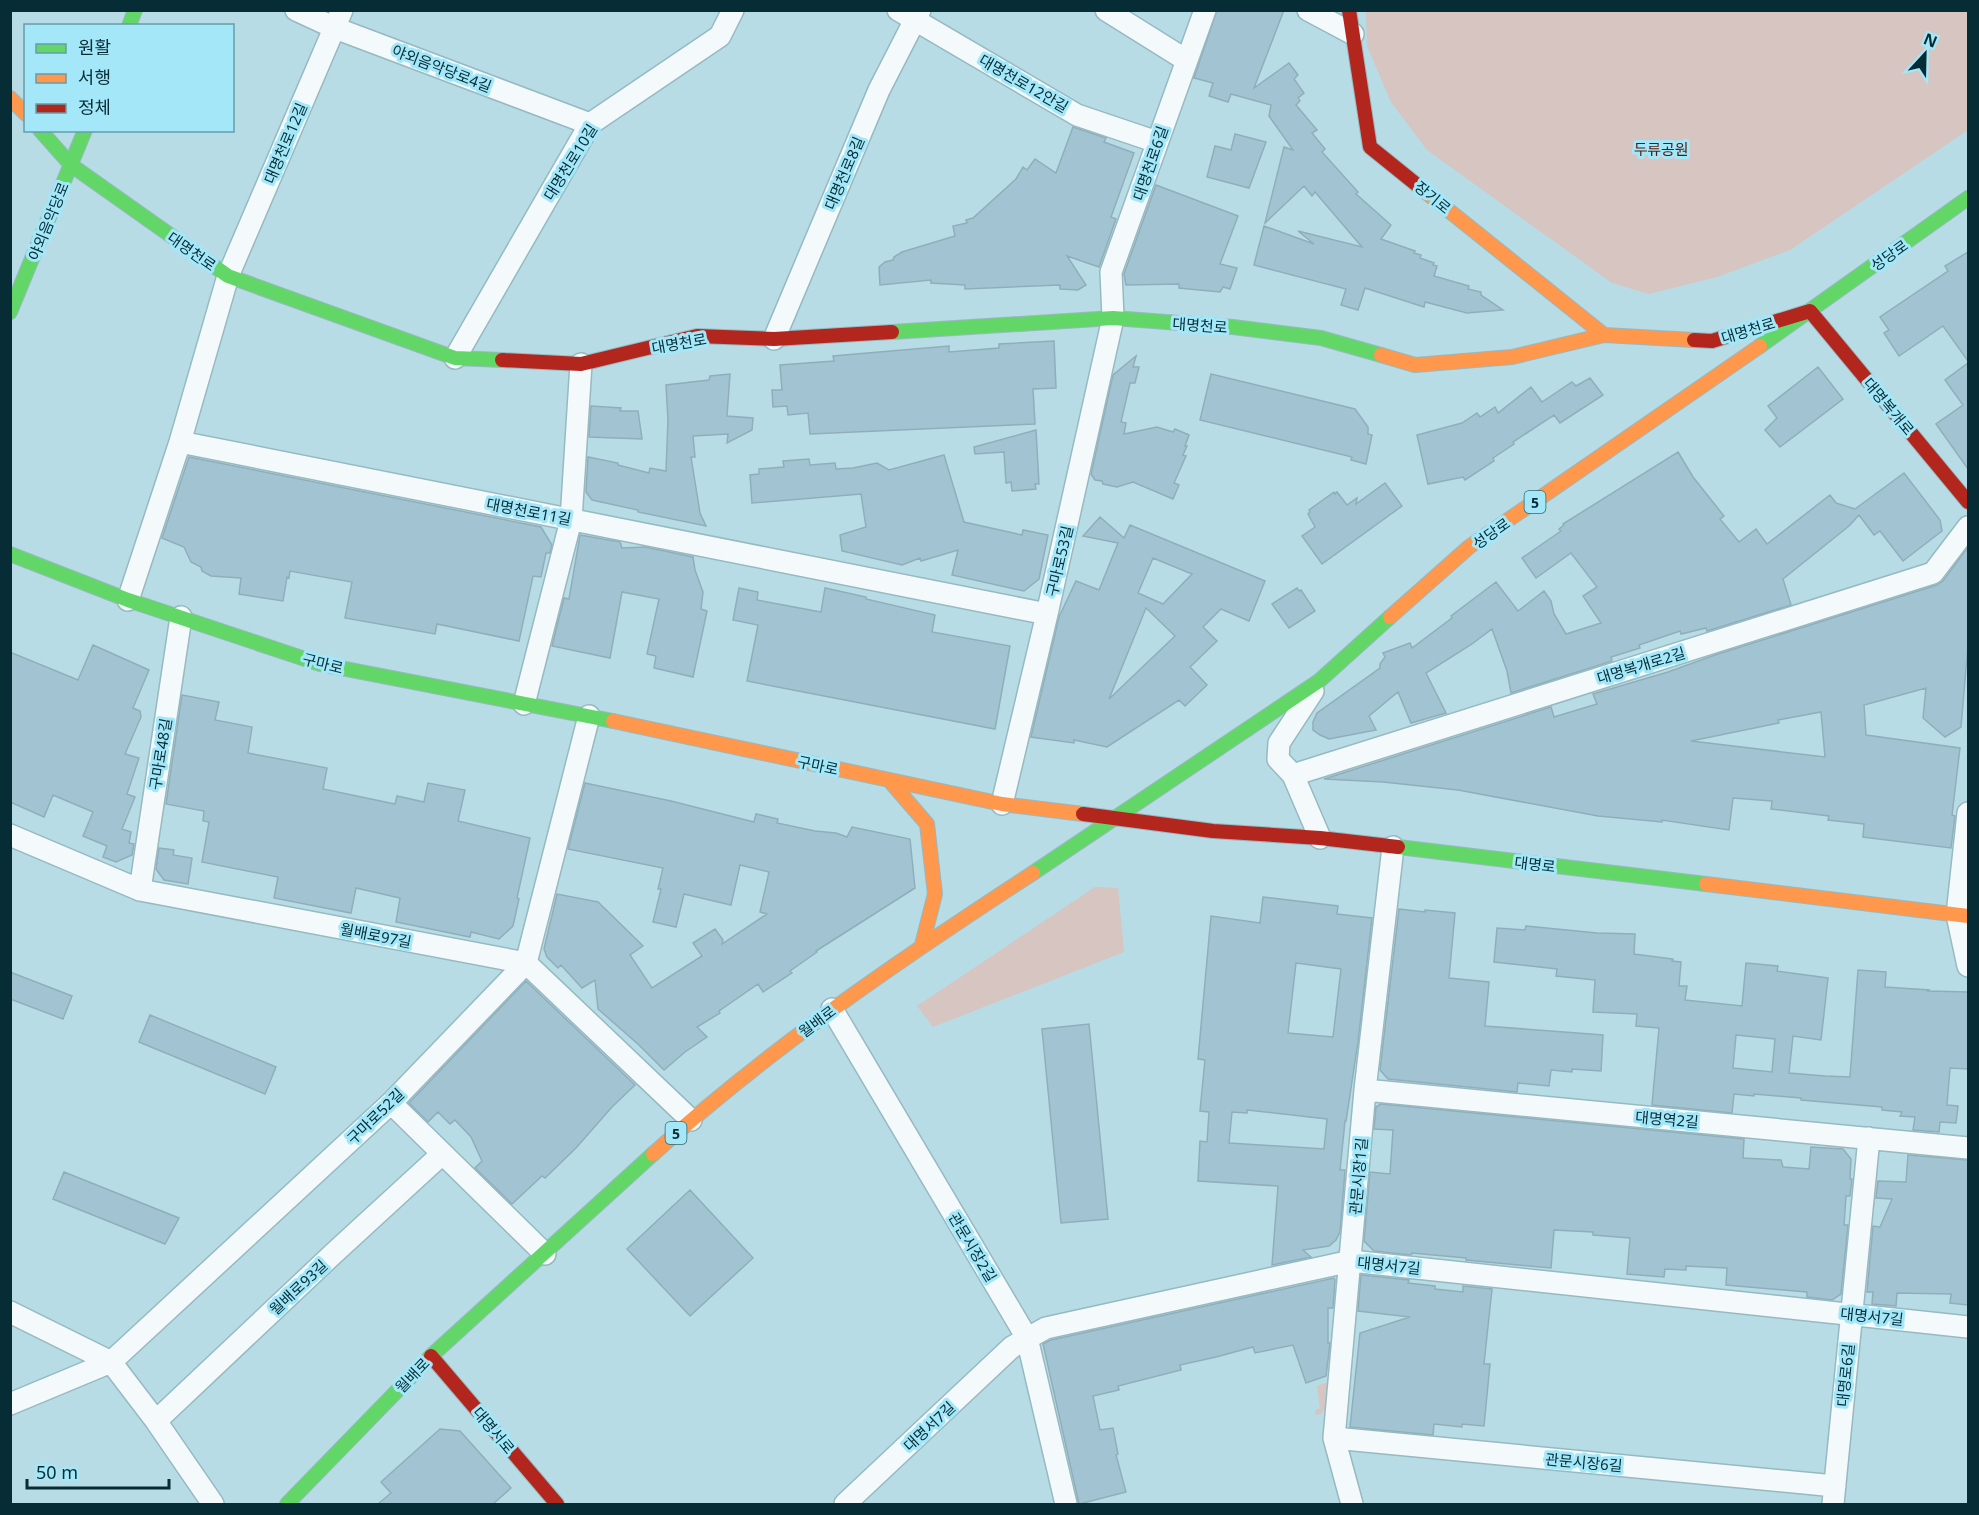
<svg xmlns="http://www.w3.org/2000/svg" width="1979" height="1515" viewBox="0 0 1979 1515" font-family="'Noto Sans','Noto Sans KR',sans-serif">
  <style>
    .green { fill: #d6c5c1 }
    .building { fill: #a2c4d2; stroke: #90aeba; stroke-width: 1.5; fill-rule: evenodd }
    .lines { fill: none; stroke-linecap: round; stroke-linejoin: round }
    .street-casing { stroke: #97b9c1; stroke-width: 24 }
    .fast-casing { stroke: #97b9c1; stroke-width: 16 }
    .slow-casing { stroke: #97b9c1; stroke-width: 16 }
    .jam-casing { stroke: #97b9c1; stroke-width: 16 }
    .street { stroke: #f4fafb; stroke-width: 21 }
    .fast { stroke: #63d668; stroke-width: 14 }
    .slow { stroke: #ff974d; stroke-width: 14 }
    .jam { stroke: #b3261e; stroke-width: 14 }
    .labels { text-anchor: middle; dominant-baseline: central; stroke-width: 6; stroke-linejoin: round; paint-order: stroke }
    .shield { fill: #a4e7f8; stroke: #356570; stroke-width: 1.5 }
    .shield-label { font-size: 14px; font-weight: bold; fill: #062d36 }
    .street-label { font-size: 15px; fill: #062d36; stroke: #a4e7f8 }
    .park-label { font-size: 15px; fill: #511b0d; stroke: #a4e7f8 }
  </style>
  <rect width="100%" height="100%" fill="#b7dce5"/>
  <!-- green -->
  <path class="green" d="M 1366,11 L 1968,11 L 1968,130 L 1790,250 L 1717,277 L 1649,294 L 1612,283 L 1427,150 L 1391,102 L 1367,46 Z
    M 1095,887 L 1118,888 L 1124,952 L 933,1027 L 917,1006 Z
    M 1328,1382 L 1325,1409 L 1321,1414 L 1316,1415 L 1315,1411 L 1320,1408 L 1317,1386 Z"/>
  <!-- building -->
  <path class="building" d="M 1217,10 L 1284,10 L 1254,88 L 1289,63 L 1298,75 L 1294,79 L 1304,93 L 1298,98 L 1300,101 L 1296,105 L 1317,130 L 1312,133 L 1325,149 L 1322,152 L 1358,192 L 1356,194 L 1391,225 L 1381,239 L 1415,251 L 1414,253 L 1421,255 L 1420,258 L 1434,263 L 1433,265 L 1437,266 L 1434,276 L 1469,286 L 1468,289 L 1481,292 L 1481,295 L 1503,310 L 1467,313 L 1425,302 L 1424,307 L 1365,288 L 1358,310 L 1341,305 L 1346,289 L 1254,265 L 1264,226 L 1314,244 L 1298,231 L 1362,247 L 1315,192 L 1312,196 L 1304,186 L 1265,223 L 1284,147 L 1293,150 L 1269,116 L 1271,105 L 1231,94 L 1228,102 L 1209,96 L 1213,83 L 1194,78 Z
    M 1073,127 L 1106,138 L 1104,142 L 1134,153 L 1111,217 L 1116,219 L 1099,267 L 1067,256 L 1086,285 L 1078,290 L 1060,289 L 1060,285 L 965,289 L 965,285 L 931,283 L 931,280 L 880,285 L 879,267 L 885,262 L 893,260 L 894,257 L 902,252 L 955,236 L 953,226 L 967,223 L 966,220 L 973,218 L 1016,179 L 1023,167 L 1027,170 L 1035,159 L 1056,173 Z
    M 1235,134 L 1266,142 L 1249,188 L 1207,177 L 1215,146 L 1231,150 Z
    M 1156,185 L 1238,216 L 1220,264 L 1237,268 L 1230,289 L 1223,287 L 1220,292 L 1179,288 L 1179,284 L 1126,285 L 1124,274 Z
    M 1968,252 L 1968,361 L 1943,326 L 1899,356 L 1884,333 L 1889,330 L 1880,317 L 1948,271 L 1945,266 Z
    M 1054,341 L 1056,388 L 1033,389 L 1035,424 L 810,434 L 808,413 L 788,415 L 787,406 L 773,407 L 772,390 L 782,390 L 780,365 L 834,361 L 833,356 L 949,346 L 949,352 L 999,348 L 999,344 Z
    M 1136,356 L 1133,367 L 1139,367 L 1135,383 L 1130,383 L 1121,422 L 1126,423 L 1124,434 L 1157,427 L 1173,432 L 1175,429 L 1189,435 L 1185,446 L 1187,446 L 1183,455 L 1186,456 L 1174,483 L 1179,485 L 1173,499 L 1133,482 L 1117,487 L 1103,484 L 1102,481 L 1095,480 L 1091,474 L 1113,375 Z
    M 1968,363 L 1968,469 L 1936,424 L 1963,405 L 1945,380 Z
    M 1818,367 L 1843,399 L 1780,447 L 1765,430 L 1777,418 L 1768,406 Z
    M 730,374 L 727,416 L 753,418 L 752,430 L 727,443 L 728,434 L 693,436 L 695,457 L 691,457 L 700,513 L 706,526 L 638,512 L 638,510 L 592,500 L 586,492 L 588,457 L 618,463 L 618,465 L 649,473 L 650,468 L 666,471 L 668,420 L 666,385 L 709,380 L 710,376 Z
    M 1211,374 L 1355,409 L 1368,427 L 1368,434 L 1372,435 L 1366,464 L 1351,460 L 1352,457 L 1200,420 Z
    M 1590,378 L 1603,395 L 1560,423 L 1554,415 L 1513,442 L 1514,444 L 1493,458 L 1494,461 L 1465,480 L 1463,477 L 1428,484 L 1417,435 L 1462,423 L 1477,413 L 1480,417 L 1495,407 L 1498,413 L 1531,387 L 1542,402 L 1572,382 L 1576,386 Z
    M 591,406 L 621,408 L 620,411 L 638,411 L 642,439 L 589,437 Z
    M 1036,430 L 1039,484 L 1035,484 L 1036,489 L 1012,491 L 1011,482 L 1006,483 L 1004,452 L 975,454 L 974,447 Z
    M 1678,452 L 1693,477 L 1724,516 L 1720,519 L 1739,542 L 1756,529 L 1767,544 L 1830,495 L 1836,503 L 1855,509 L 1904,473 L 1940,520 L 1942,531 L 1903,561 L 1880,531 L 1874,535 L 1859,515 L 1849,526 L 1783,579 L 1791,605 L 1707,631 L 1706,628 L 1681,634 L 1680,631 L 1639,645 L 1640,648 L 1611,657 L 1612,661 L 1511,693 L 1507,671 L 1492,629 L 1472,644 L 1426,673 L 1446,713 L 1411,723 L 1398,692 L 1369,716 L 1376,730 L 1329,739 L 1320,735 L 1313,730 L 1313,722 L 1317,713 L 1380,668 L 1380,664 L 1385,657 L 1383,653 L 1410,643 L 1412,648 L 1452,618 L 1451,616 L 1496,582 L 1518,611 L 1544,591 L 1551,601 L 1554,614 L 1566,634 L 1601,623 L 1583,596 L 1597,587 L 1571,553 L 1536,578 L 1522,558 L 1561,531 L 1559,529 L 1564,525 L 1563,524 Z
    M 944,455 L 964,522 L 1022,535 L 1023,530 L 1048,535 L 1039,579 L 1024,591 L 952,575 L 958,550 L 921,561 L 920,558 L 902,565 L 842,551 L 840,535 L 866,527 L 861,494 L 752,503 L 750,475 L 759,474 L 759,469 L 784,467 L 783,461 L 809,459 L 810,465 L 835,463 L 836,469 L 853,468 L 877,463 L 889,470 Z
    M 189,457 L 541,527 L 552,545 L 550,553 L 546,553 L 541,577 L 533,576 L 519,641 L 437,624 L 435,634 L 345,618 L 352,582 L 290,571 L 289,578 L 287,577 L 283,601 L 239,594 L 241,578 L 211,576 L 202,571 L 201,567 L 191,562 L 184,547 L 162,538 Z
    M 1385,483 L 1402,506 L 1322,564 L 1302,536 L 1315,527 L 1308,514 L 1310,512 L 1309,510 L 1334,492 L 1335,494 L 1337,492 L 1347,505 L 1357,498 L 1356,504 Z
    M 1100,517 L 1124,538 L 1130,525 L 1265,581 L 1249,621 L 1221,609 L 1203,627 L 1217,641 L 1190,667 L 1207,685 L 1185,706 L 1179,700 L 1107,747 L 1074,740 L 1074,743 L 1031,737 L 1059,617 L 1076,581 L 1099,590 L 1118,543 L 1083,536 ZM 1153,558 L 1192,574 L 1163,604 L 1138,593 ZM 1146,608 L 1175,636 L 1109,699 Z
    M 580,535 L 620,542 L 622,548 L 645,547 L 693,557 L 695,570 L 703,592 L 701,609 L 707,611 L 693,677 L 654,668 L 656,656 L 647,654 L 659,599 L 622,592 L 610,658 L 552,646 L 564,598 L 569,599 Z
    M 1968,547 L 1968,645 L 1961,727 L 1945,737 L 1923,718 L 1926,688 L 1864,705 L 1866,735 L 1960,748 L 1952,815 L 1955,816 L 1951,848 L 1863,837 L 1864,824 L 1828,820 L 1829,816 L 1771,809 L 1772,801 L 1733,798 L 1729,830 L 1662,820 L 1662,822 L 1598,816 L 1458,790 L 1383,782 L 1324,779 L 1551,707 L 1554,717 L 1597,704 L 1593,694 L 1668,672 L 1715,655 L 1937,585 L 1943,581 ZM 1821,712 L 1825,757 L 1691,741 L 1779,723 L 1778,720 Z
    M 739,588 L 758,592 L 757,600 L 821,612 L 825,588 L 866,597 L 866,599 L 935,615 L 932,632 L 1010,646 L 995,729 L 747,681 L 758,625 L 733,620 Z
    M 1297,588 L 1299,591 L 1301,590 L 1315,611 L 1289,628 L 1272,604 Z
    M 93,645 L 149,670 L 133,708 L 140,711 L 141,717 L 125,754 L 139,758 L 127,794 L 135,797 L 122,829 L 131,832 L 129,843 L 134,844 L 132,855 L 116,862 L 103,857 L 107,846 L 83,836 L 93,812 L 53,795 L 44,817 L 10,802 L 10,652 L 78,680 Z
    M 182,695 L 219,702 L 215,720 L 252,727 L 248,753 L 327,768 L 323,789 L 395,804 L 397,796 L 424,802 L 428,783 L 465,790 L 458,821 L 530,838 L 517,898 L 519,899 L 513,926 L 499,939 L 471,932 L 470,937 L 396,922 L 400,898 L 356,888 L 351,913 L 274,898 L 278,877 L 202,862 L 209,822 L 203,821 L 204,811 L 166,804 Z
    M 585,783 L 671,801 L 754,822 L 756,814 L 778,819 L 777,823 L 815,831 L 836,833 L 847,837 L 852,827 L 910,839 L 915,888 L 816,951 L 817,952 L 790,971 L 792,973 L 763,992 L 758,984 L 719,1011 L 720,1013 L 697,1027 L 707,1037 L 685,1052 L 664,1070 L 639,1045 L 598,1009 L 595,980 L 582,988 L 561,965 L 558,968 L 547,957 L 544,949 L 557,894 L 598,902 L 643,946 L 630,955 L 652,988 L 702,956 L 693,943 L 715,929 L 723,940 L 722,944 L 767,914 L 760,912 L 769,872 L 740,865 L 731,905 L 684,894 L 676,927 L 653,922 L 661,889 L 658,889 L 663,868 L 568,849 Z
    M 159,848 L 174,850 L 173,855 L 192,858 L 188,884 L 164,880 L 156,869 Z
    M 1263,897 L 1338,906 L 1337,914 L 1372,918 L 1358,1042 L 1346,1121 L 1345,1121 L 1340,1170 L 1345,1170 L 1340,1232 L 1336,1240 L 1329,1246 L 1303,1250 L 1311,1257 L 1272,1265 L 1278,1186 L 1198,1181 L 1200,1141 L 1207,1142 L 1209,1112 L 1200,1111 L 1205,1060 L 1198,1059 L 1211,916 L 1260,923 ZM 1296,963 L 1341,969 L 1333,1037 L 1288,1033 ZM 1247,1110 L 1327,1119 L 1324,1149 L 1229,1143 L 1232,1112 L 1247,1113 Z
    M 1399,909 L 1425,912 L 1425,910 L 1455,913 L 1449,978 L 1489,982 L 1485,1026 L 1603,1035 L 1601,1071 L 1572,1069 L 1572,1072 L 1551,1070 L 1549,1086 L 1518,1083 L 1517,1092 L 1388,1079 L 1380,1070 Z
    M 1526,926 L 1597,933 L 1635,934 L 1634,954 L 1673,959 L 1672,961 L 1681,962 L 1679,986 L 1687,986 L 1685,1000 L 1742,1006 L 1746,963 L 1778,966 L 1777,971 L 1828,978 L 1821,1040 L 1793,1036 L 1789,1073 L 1825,1076 L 1850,1077 L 1858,970 L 1886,972 L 1885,987 L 1929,990 L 1928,991 L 1968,992 L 1968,1069 L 1950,1068 L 1947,1105 L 1958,1106 L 1956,1123 L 1940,1122 L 1939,1132 L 1913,1130 L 1915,1117 L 1900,1116 L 1902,1112 L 1882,1110 L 1882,1107 L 1801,1100 L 1801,1098 L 1754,1094 L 1754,1096 L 1734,1094 L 1732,1113 L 1652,1105 L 1659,1028 L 1636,1026 L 1637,1014 L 1593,1012 L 1595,980 L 1556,976 L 1557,969 L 1494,962 L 1497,928 L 1525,930 ZM 1736,1035 L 1775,1039 L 1772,1072 L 1733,1068 Z
    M 10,972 L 72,996 L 63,1019 L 10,999 Z
    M 526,981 L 635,1085 L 612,1107 L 576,1148 L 545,1178 L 542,1176 L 512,1204 L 475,1168 L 482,1161 L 471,1137 L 455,1120 L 450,1124 L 438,1112 L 428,1122 L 409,1103 Z
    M 150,1015 L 276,1067 L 265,1094 L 139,1042 Z
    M 1089,1024 L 1108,1219 L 1061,1223 L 1042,1029 Z
    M 1381,1104 L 1744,1139 L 1743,1158 L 1781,1160 L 1783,1167 L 1809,1169 L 1811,1147 L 1843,1149 L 1851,1159 L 1850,1179 L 1852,1179 L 1850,1196 L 1846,1196 L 1844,1225 L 1848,1225 L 1841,1294 L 1832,1300 L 1807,1297 L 1807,1292 L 1726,1285 L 1727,1268 L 1686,1266 L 1686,1270 L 1665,1269 L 1664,1277 L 1627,1274 L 1630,1238 L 1593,1235 L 1593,1232 L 1554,1230 L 1551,1268 L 1466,1260 L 1466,1258 L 1412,1253 L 1411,1255 L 1374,1251 L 1364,1241 L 1370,1172 L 1390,1174 L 1393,1130 L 1374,1129 L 1376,1107 Z
    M 1908,1155 L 1968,1160 L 1968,1305 L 1950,1303 L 1951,1294 L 1897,1293 L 1896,1306 L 1872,1304 L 1873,1292 L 1867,1292 L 1873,1226 L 1880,1227 L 1892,1199 L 1876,1198 L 1878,1181 L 1906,1182 Z
    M 64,1172 L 179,1218 L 165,1244 L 53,1199 Z
    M 690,1190 L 753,1258 L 690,1316 L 627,1249 Z
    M 1361,1275 L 1409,1280 L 1408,1283 L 1435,1286 L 1435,1289 L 1463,1292 L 1463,1286 L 1492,1289 L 1484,1364 L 1490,1364 L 1484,1426 L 1462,1424 L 1462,1427 L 1434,1424 L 1433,1435 L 1350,1427 L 1360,1333 L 1410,1317 L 1358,1311 Z
    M 1334,1278 L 1335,1280 L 1333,1308 L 1328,1308 L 1328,1343 L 1330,1343 L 1326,1376 L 1306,1383 L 1293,1345 L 1255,1353 L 1253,1347 L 1216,1357 L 1180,1365 L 1181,1370 L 1118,1386 L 1119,1390 L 1093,1396 L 1100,1430 L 1113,1428 L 1118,1454 L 1116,1455 L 1126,1492 L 1079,1504 L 1043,1344 L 1051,1340 Z
    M 440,1429 L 460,1431 L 511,1488 L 493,1504 L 378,1504 L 391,1493 L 381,1482 Z"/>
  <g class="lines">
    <!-- street casing -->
    <g class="street-casing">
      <path id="street" d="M 296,10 L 335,28 L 590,124
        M 898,10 L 1077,115 L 1157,142
        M 1106,10 L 1186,60
        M 1308,10 L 1353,34
        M 774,339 L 879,90 L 920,10
        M 455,358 L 590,124 L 720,36 L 733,10
        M 180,442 L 1047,614
        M 128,600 L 180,442 L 228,276 L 342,10
        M 1313,691 L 1279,743 L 1278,759 L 1293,775 L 1320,838
        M 524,704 L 571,520 L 581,364
        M 1293,775 L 1933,573 L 1968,527
        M 1002,804 L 1047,614 L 1113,318 L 1111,272 L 1205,10
        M 1968,813 L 1957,915 L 1968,966
        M 10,835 L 140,890 L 526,963 L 691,1120
        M 140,890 L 181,617
        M 832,1009 L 1027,1338 L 1066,1504
        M 1365,1090 L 1968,1148
        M 391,1103 L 545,1254
        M 10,1312 L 111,1362 L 156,1421 L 213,1504
        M 10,1404 L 111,1362 L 391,1103 L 526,963 L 589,716
        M 156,1421 L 333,1254 L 442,1154
        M 1334,1438 L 1835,1486
        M 845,1504 L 1012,1347 L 1046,1328 L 1351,1261 L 1968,1327
        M 1352,1504 L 1334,1438 L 1365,1090 L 1393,847
        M 1833,1504 L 1869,1138"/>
    </g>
    <!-- fast casing -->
    <g class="fast-casing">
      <path id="fast" d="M 129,26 L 135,10
        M 40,130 L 71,165 L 228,276 L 455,358 L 502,360
        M 10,312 L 85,130
        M 892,332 L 1113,318 L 1233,327 L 1321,338 L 1381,355
        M 1760,346 L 1968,198
        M 10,554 L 128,600 L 320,664 L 613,721
        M 1398,847 L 1706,884
        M 1033,873 L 1319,681 L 1390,617
        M 287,1504 L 431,1356 L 653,1154"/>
    </g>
    <!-- slow casing -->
    <g class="slow-casing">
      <path id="slow" d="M 10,98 L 26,114
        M 1422,189 L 1604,335
        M 1381,355 L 1415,365 L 1512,357 L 1604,335 L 1694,340
        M 1390,617 L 1469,547 L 1760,346
        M 613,721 L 1002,804 L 1083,814
        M 889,780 L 927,824 L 935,894 L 922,945
        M 1706,884 L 1968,916
        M 653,1154 C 770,1048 901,959 1033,873"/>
    </g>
    <!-- jam casing -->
    <g class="jam-casing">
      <path id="jam" d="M 1349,10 L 1370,147 L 1422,189
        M 1694,340 L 1712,341 L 1810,311 L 1968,502
        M 502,360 L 581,364 L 697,336 L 774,339 L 892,332
        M 1083,814 L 1213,831 L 1320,838 L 1398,847
        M 431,1356 L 557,1504"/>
    </g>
    <!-- street -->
    <use href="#street" class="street"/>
    <!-- fast -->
    <use href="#fast" class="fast"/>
    <!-- slow -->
    <use href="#slow" class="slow"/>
    <!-- jam -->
    <use href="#jam" class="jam"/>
  </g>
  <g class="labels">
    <!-- shield labels -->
    <g class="shield">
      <rect x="1524.5" y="491" width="21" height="22" rx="4.5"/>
      <rect x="665.5" y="1122" width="21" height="22" rx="4.5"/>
    </g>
    <g class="shield-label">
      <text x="1535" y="502">5</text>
      <text x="676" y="1133">5</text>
    </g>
    <!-- street labels -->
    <g class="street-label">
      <text transform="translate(442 68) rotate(21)">야외음악당로4길</text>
      <text transform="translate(1024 83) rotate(30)">대명천로12안길</text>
      <text transform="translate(285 143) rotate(-67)">대명천로12길</text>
      <text transform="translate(570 162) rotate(-58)">대명천로10길</text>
      <text transform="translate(1150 163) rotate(-71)">대명천로6길</text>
      <text transform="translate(844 173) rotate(-67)">대명천로8길</text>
      <text transform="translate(1433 197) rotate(39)">장기로</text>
      <text transform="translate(48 221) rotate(-68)">야외음악당로</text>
      <text transform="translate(192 251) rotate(35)">대명천로</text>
      <text transform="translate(1889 255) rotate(-35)">성당로</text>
      <text transform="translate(1200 325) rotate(4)">대명천로</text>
      <text transform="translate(1748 330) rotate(-17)">대명천로</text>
      <text transform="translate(679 343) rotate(-10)">대명천로</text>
      <text transform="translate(1889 406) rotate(50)">대명복개로</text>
      <text transform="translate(529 511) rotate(11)">대명천로11길</text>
      <text transform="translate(1491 533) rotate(-35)">성당로</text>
      <text transform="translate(1059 561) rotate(-77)">구마로53길</text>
      <text transform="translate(323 663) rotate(14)">구마로</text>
      <text transform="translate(1641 665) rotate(-17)">대명복개로2길</text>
      <text transform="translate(160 754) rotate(-81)">구마로48길</text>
      <text transform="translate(818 765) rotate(12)">구마로</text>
      <text transform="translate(1535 864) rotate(7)">대명로</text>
      <text transform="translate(376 935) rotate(11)">월배로97길</text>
      <text transform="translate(817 1021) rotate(-37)">월배로</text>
      <text transform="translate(375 1116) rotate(-44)">구마로52길</text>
      <text transform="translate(1667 1119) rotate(5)">대명역2길</text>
      <text transform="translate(1358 1176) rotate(-85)">관문시장1길</text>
      <text transform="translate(973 1247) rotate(59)">관문시장2길</text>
      <text transform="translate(1389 1265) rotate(6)">대명서7길</text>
      <text transform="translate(298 1287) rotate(-43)">월배로93길</text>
      <text transform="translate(1872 1316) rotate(6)">대명서7길</text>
      <text transform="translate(412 1375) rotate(-46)">월배로</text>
      <text transform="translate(1845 1375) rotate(-84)">대명로6길</text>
      <text transform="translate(929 1426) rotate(-43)">대명서7길</text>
      <text transform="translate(494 1430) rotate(50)">대명서로</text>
      <text transform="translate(1584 1462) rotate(5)">관문시장6길</text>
    </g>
    <!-- park labels -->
    <g class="park-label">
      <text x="1661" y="149">두류공원</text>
    </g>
  </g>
  <!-- border -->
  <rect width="1979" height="1515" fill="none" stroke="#062d36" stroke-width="24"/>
  <!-- legend -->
  <rect x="24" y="24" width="210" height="108" fill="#a4e7f8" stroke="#659daa" stroke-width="1.5"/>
  <rect x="36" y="44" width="30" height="9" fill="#63d668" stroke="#659daa" stroke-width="1.5"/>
  <text x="78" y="54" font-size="18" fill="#062d36">원활</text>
  <rect x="36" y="74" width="30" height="9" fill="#ff974d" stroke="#659daa" stroke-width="1.5"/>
  <text x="78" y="84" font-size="18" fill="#062d36">서행</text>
  <rect x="36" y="104" width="30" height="9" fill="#b3261e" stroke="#659daa" stroke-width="1.5"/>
  <text x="78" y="114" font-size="18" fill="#062d36">정체</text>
  <!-- north arrow -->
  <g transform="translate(1925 54) rotate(22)" stroke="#a4e7f8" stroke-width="4.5" paint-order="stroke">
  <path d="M0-4.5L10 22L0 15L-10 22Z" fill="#062d36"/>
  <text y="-9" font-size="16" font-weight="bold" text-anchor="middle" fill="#062d36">N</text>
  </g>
  <!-- scale -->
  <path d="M27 1479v9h142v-9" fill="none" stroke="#062d36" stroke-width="3"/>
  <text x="36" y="1479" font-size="18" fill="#062d36" stroke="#a4e7f8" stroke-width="4.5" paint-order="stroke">50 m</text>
</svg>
